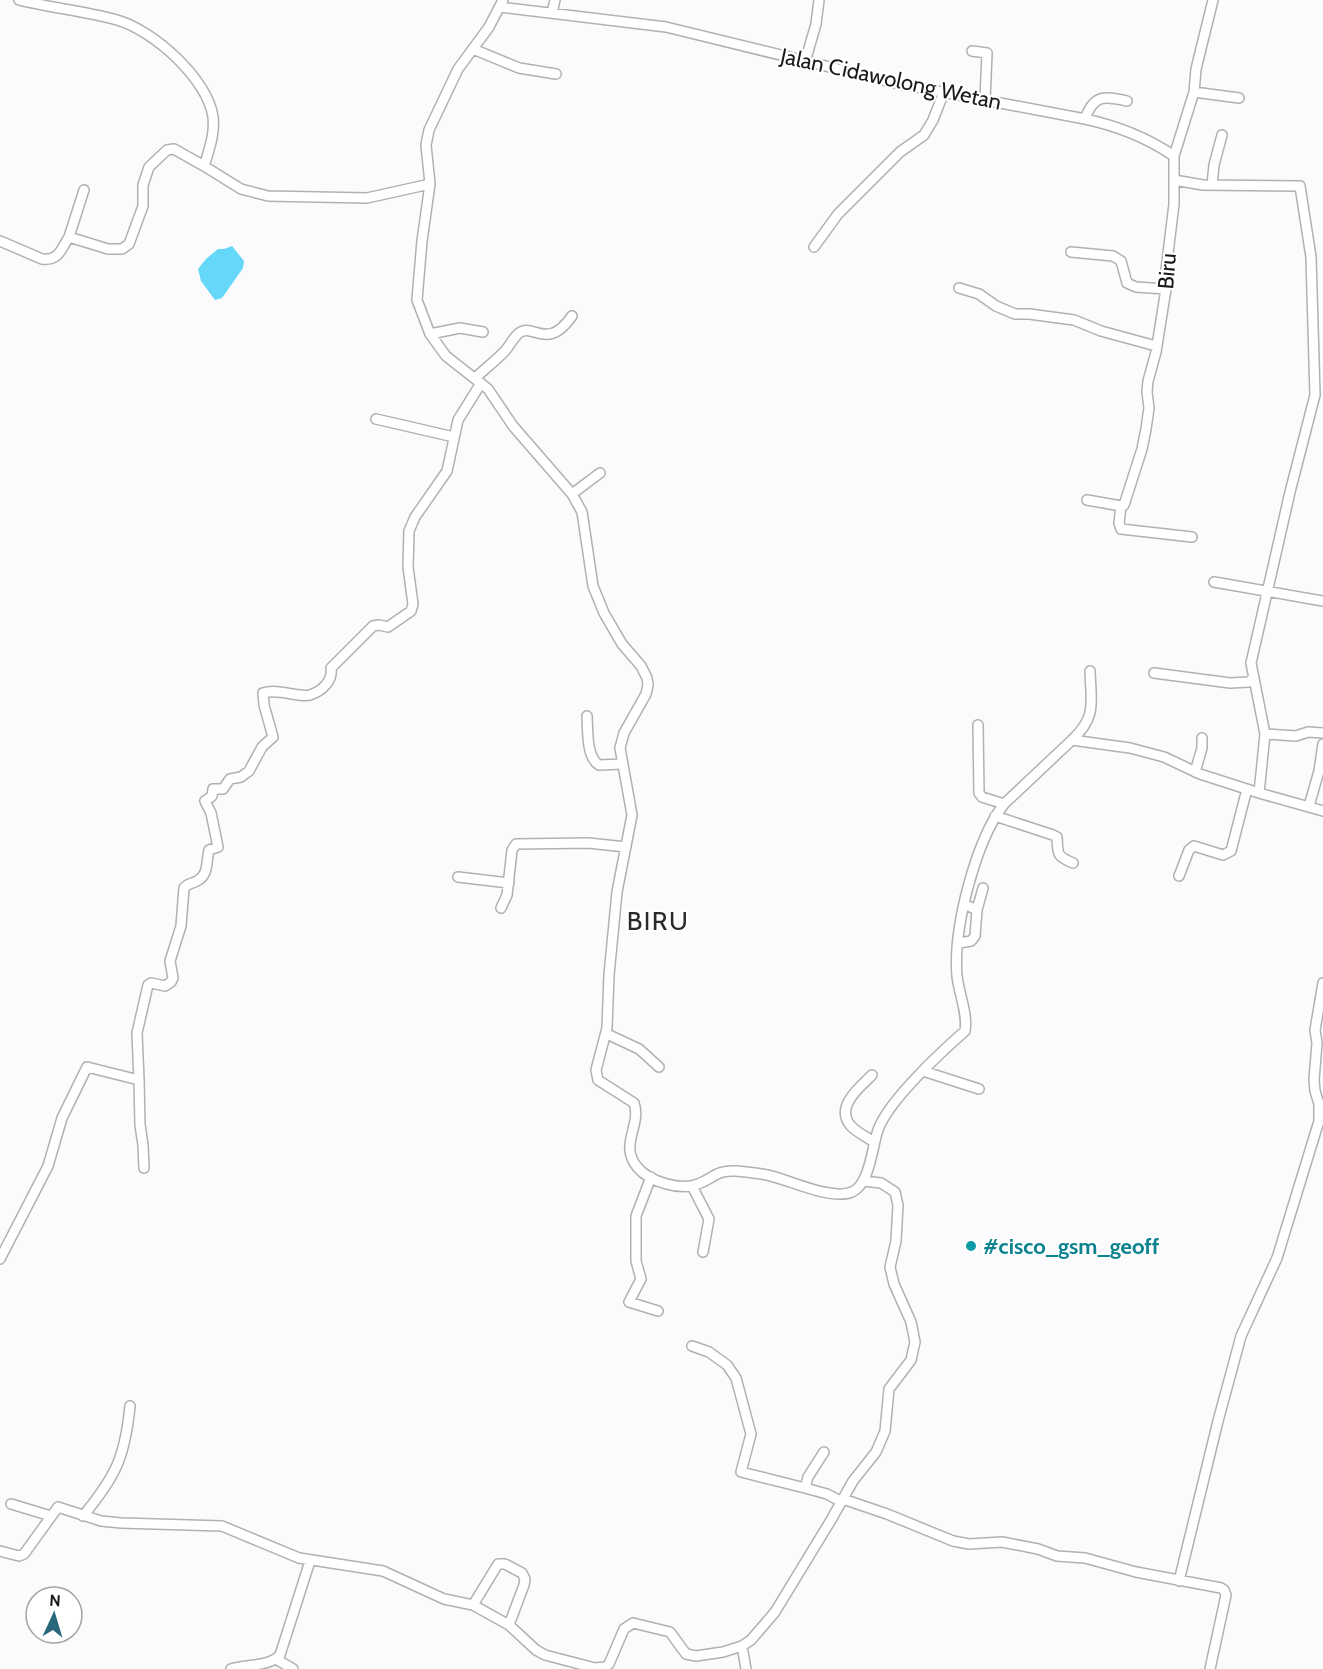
<svg xmlns="http://www.w3.org/2000/svg" width="1323" height="1669" viewBox="0 0 1323 1669" font-family="Cabin,sans-serif">
  <style>
    .water { fill: #65d7f9 }
    .lines { fill: none; stroke-linecap: round; stroke-linejoin: round }
    .minor-casing { stroke: #b0b1b3; stroke-width: 12 }
    .minor { stroke: #fff; stroke-width: 9 }
    .culture-dot { fill: #0f9aa8; stroke: #fff; stroke-width: 2 }
    .labels { text-anchor: middle; dominant-baseline: central; stroke-width: 4.5; stroke-linejoin: round; paint-order: stroke }
    .street-label { font-size: 22px; fill: #19191a; stroke: #fff }
    .culture-label { font-size: 22px; font-weight: bold; fill: #0d838f; stroke: #fff; text-anchor: start }
    .quarter-label { font-size: 26px; letter-spacing: 1.5px; fill: #2a2a2c; stroke: #fff }
  </style>
  <rect width="100%" height="100%" fill="#fbfbfd"/>
  <!-- water -->
  <path class="water" d="M 232,246 L 244,261 L 243,268 L 222,298 L 215,300 L 201,281 L 198,269 L 206,259 L 218,249 L 224,249 Z"/>
  <g class="lines">
    <!-- minor casing -->
    <g class="minor-casing">
      <path id="minor" d="M 500,7 L 666,27 L 895,83 L 1085,119 C 1118,126 1146,137 1174,156
        M 552,13 L 555,0
        M 473,49 L 519,68 L 556,74
        M 972,51 L 987,53 L 985,100
        M 805,62 L 816,24 L 819,0
        M 1194,92 L 1239,98
        M 1085,119 C 1094,94 1104,96 1127,101
        M 204,166 L 241,189 L 268,196 L 367,198 L 430,184 L 426,145 L 429,130 L 458,69 L 489,27 L 503,0
        M 430,184 L 422,241 L 417,300 L 430,334 L 446,356 L 488,389 L 513,426 L 572,494 L 582,512 L 593,586 L 604,613 L 622,644 L 641,666 L 647,678 L 648,685 L 646,694 L 624,733 L 620,748 L 632,815 L 617,892 L 609,975 L 607,1028 L 596,1070 L 598,1080 L 634,1103 C 642,1126 618,1145 638,1168 C 650,1182 681,1191 698,1184 C 714,1178 716,1170 736,1171 C 746,1172 757,1173 767,1175 C 788,1179 831,1201 852,1192 C 870,1184 872,1147 878,1130 C 888,1101 941,1052 965,1031 C 968,1014 959,994 957,976 C 953,929 975,842 1004,804 L 1072,740 L 1130,748 L 1164,757 L 1200,774 L 1259,793 L 1265,734 L 1251,663 L 1290,492 L 1315,395 L 1311,257 L 1300,186 L 1203,185 L 1174,180
        M 1212,185 L 1214,165 L 1222,135
        M 69,237 L 84,190
        M 0,241 L 42,259 C 59,261 61,249 69,237 L 108,249 L 122,249 L 129,244 L 143,206 L 143,185 L 149,167 L 167,150 L 174,149 L 204,166 C 209,150 215,134 213,117 C 208,79 153,30 117,20 C 85,11 51,8 19,0
        M 814,247 L 838,214 L 900,152 L 924,135 L 933,120 L 944,92
        M 1071,252 L 1113,256 L 1121,261 L 1127,283 L 1136,287 L 1166,289
        M 959,288 L 979,294 L 996,306 L 1015,314 L 1029,314 L 1074,320 L 1101,331 L 1156,346
        M 430,334 L 460,328 L 483,332
        M 475,378 C 485,369 495,361 504,352 C 509,347 513,338 519,333 C 533,322 547,352 572,316
        M 376,419 L 454,437
        M 572,494 L 600,473
        M 1087,500 L 1121,506 L 1124,505 L 1142,449 L 1146,429 L 1149,408 L 1147,392 L 1148,381 L 1156,352 L 1166,289 L 1166,270 L 1174,204 L 1174,156 L 1194,92 L 1196,69 L 1213,0
        M 1121,506 L 1119,523 L 1121,529 L 1192,537
        M 1214,582 L 1323,601
        M 1154,673 L 1230,683 L 1249,682 L 1254,677
        M 587,716 C 588,730 586,757 599,765 L 622,764
        M 978,725 L 979,793 L 982,797 L 1004,804
        M 1265,734 L 1296,736 L 1308,732 L 1323,733
        M 1072,740 C 1097,717 1091,702 1090,671
        M 1195,772 L 1202,748 L 1202,738
        M 1259,793 L 1323,811
        M 1309,806 L 1319,771 L 1323,744
        M 995,816 L 1053,835 L 1057,837 C 1058,854 1056,856 1073,863
        M 1179,876 L 1189,850 L 1194,846 L 1223,855 L 1231,851 L 1247,789
        M 458,877 L 509,883
        M 501,908 L 507,895 L 512,850 L 516,844 L 588,843 L 626,847
        M 977,910 L 983,888
        M 959,943 L 971,941 L 975,936 L 977,910 L 964,904
        M 607,1034 L 639,1049 L 659,1067
        M 923,1071 L 979,1089
        M 872,1075 C 860,1087 834,1107 851,1126 C 856,1132 867,1137 874,1142
        M 139,1080 L 137,1033 L 148,985 L 151,983 L 165,986 L 171,982 L 173,978 L 170,961 L 181,926 L 184,888 C 188,883 191,884 197,881 C 209,875 206,861 209,850 L 218,847 L 211,813 L 205,801 L 212,796 L 213,789 L 223,789 L 230,779 L 241,777 L 249,771 L 262,747 L 273,737 L 264,705 L 263,693 C 278,688 299,698 310,695 C 322,691 333,681 331,668 L 373,626 L 379,625 L 388,627 L 411,611 L 413,604 L 408,567 L 409,531 L 415,517 L 447,471 L 458,420 L 481,383
        M 651,1177 L 636,1216 L 636,1261 L 641,1279 L 629,1302 L 658,1311
        M 692,1186 L 709,1219 L 703,1252
        M 0,1259 L 48,1166 L 62,1118 L 87,1067 L 139,1080 L 140,1125 L 143,1145 L 144,1168
        M 692,1346 L 709,1352 L 727,1365 L 736,1378 L 751,1434 L 741,1472 L 805,1488
        M 824,1452 L 808,1477 L 805,1488 L 827,1494 L 842,1502
        M 843,1499 L 887,1514 L 953,1541 L 969,1544 L 1002,1542 L 1038,1549 L 1057,1556 L 1085,1558 L 1136,1572 L 1221,1588 L 1224,1590 L 1226,1595 L 1210,1669
        M 11,1504 L 51,1516
        M 83,1516 C 116,1476 125,1457 130,1406
        M 0,1551 L 19,1556 L 24,1554 L 58,1507 L 101,1521 L 121,1523 L 222,1526 L 299,1558 L 383,1571 L 444,1599 L 473,1605 L 509,1625 L 536,1650 L 545,1655 L 595,1668 L 605,1667 L 609,1664 L 624,1629 L 633,1623 L 670,1632 L 686,1654 L 696,1656 L 723,1652 L 742,1646 L 751,1640 L 775,1612 L 831,1520 L 853,1481 L 876,1452 L 885,1431 L 889,1389 L 911,1360 L 915,1342 L 911,1322 L 894,1284 L 890,1267 L 896,1241 L 898,1205 L 895,1192 L 881,1183 L 863,1181
        M 1179,1581 L 1218,1421 L 1241,1336 L 1277,1258 L 1319,1121 L 1319,1104 L 1315,1091 L 1314,1080 L 1317,1043 L 1315,1030 L 1323,983
        M 473,1605 L 498,1564 L 505,1564 L 522,1573 L 525,1579 L 524,1585 L 509,1625
        M 742,1646 L 746,1669
        M 276,1659 L 293,1669
        M 231,1669 C 246,1664 269,1667 280,1655 L 310,1561"/>
    </g>
    <!-- minor -->
    <use href="#minor" class="minor"/>
  </g>
  <!-- markers -->
  <circle class="culture-dot" cx="971" cy="1246" r="6"/>
  <g class="labels">
    <!-- street labels -->
    <g class="street-label">
      <text transform="translate(891 79) rotate(12)">Jalan Cidawolong Wetan</text>
      <text transform="translate(1167 271) rotate(-85)">Biru</text>
    </g>
    <!-- culture labels -->
    <g class="culture-label">
      <text x="983" y="1246">#cisco_gsm_geoff</text>
    </g>
    <!-- quarter labels -->
    <g class="quarter-label">
      <text x="658" y="921">BIRU</text>
    </g>
  </g>
  <!-- north arrow -->
  <g transform="translate(54 1615) rotate(4)"><circle r="28" fill="#ffffff" stroke="#a3a3a3" stroke-width="1.5"/>
  <path d="M0-4.5L10 22L0 15L-10 22Z" fill="#28677c"/>
  <text y="-9" font-size="16" font-weight="bold" text-anchor="middle" fill="#19191a">N</text>
  </g>
</svg>
